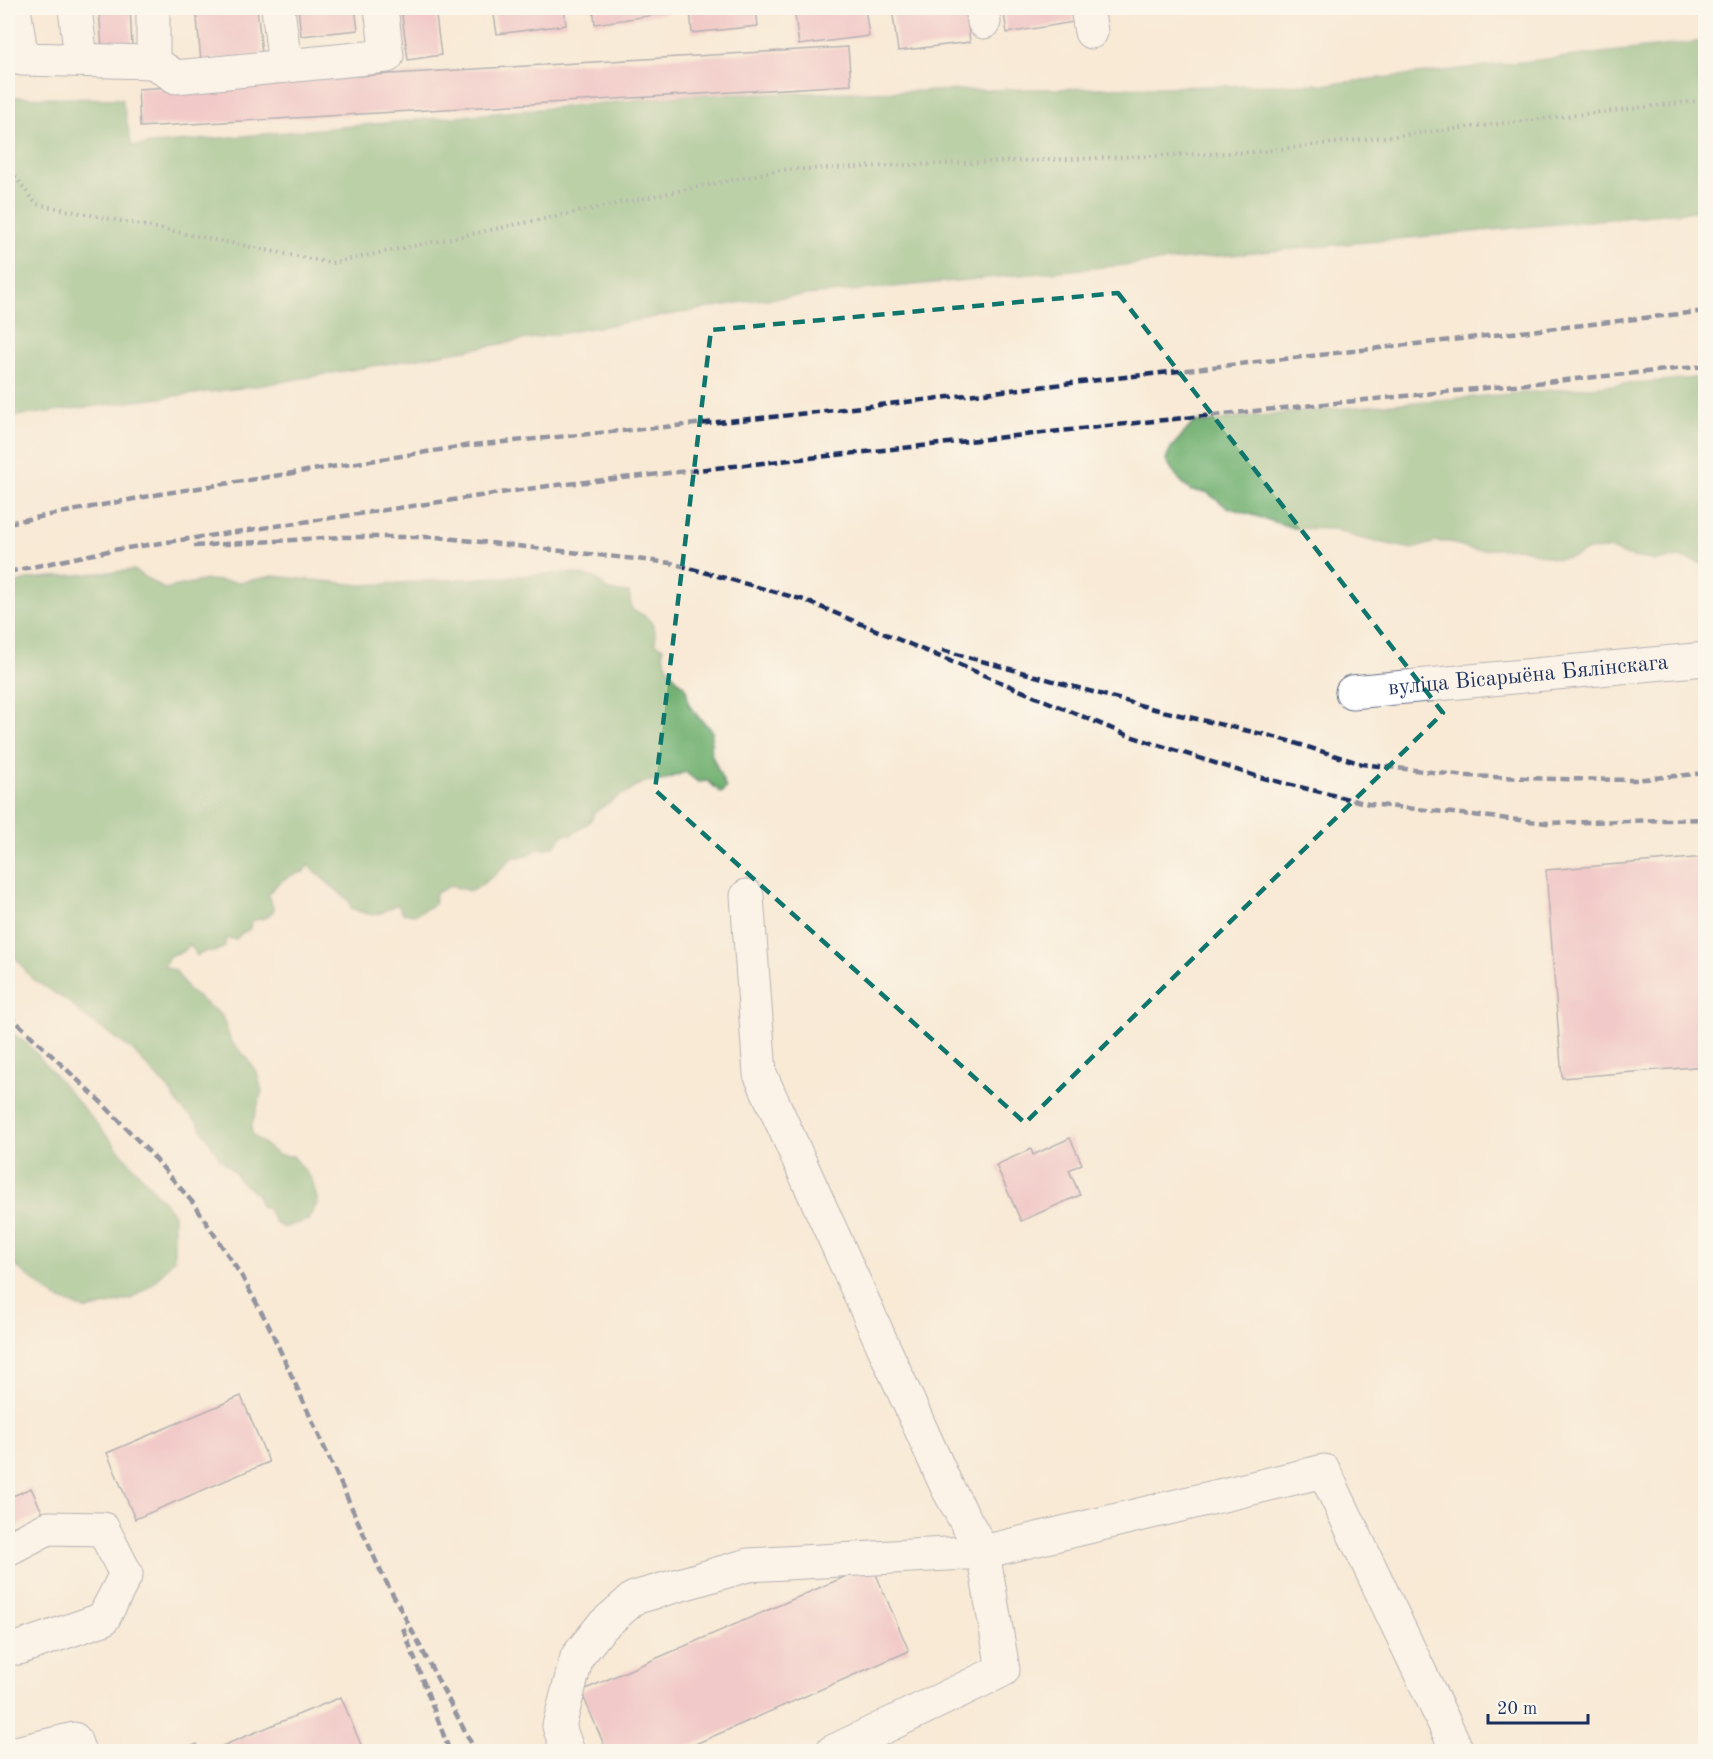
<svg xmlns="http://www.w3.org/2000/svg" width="1713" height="1759" viewBox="0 0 1713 1759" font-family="'Old Standard TT',serif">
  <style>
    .forest { fill: #73b172; stroke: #477068; stroke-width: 1.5 }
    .building { fill: #e9a3b8 }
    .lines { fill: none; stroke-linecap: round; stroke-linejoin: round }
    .minor-casing { stroke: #687088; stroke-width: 35 }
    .path { stroke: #687088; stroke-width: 4; stroke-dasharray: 1.5 4.5; stroke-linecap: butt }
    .minor { stroke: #fff; stroke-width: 33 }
    .rail { stroke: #1b2f5e; stroke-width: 4.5; stroke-dasharray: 9 4.5; stroke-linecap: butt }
    .marked { fill: none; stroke: #0f766e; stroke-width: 4.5; stroke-dasharray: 12 8; stroke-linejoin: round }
    .labels { text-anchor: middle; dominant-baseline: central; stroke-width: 6; stroke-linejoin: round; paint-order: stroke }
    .street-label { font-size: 22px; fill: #1b2f5e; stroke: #fbf7ec }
  </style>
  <rect width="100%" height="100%" fill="#fbf7ec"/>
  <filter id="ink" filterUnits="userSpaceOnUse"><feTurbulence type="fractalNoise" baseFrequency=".0167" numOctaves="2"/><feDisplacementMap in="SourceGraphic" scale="12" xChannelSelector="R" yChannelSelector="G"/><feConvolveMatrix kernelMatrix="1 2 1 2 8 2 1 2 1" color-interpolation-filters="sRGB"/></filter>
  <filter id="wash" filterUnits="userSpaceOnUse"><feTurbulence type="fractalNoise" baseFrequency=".008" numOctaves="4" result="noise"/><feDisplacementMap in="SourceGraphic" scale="24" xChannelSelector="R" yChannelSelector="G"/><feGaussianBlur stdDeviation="1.35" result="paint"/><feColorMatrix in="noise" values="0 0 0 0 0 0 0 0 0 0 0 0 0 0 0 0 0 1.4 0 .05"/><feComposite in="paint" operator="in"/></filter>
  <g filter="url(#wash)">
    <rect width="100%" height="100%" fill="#f8ead6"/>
    <!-- forest -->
    <path class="forest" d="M 1705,41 L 1705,210 L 755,300 L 257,386 L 8,417 L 8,97 L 122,99 L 132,146 L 693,95 L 1329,84 Z
      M 1705,377 L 1704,564 L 1678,557 L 1655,561 L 1628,556 L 1610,549 L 1588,550 L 1572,557 L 1555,559 L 1520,548 L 1473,550 L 1450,542 L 1436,542 L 1412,549 L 1358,538 L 1335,529 L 1294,528 L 1227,507 L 1206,492 L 1191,491 L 1176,476 L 1166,460 L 1171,448 L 1195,421 L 1205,423 L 1230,418 Z
      M 134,570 L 164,589 L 206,580 L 242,582 L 273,576 L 362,585 L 569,573 L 596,578 L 609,591 L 629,593 L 632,610 C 647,615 658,625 655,643 L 663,648 L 663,655 L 670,672 L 686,688 L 689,705 L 699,718 L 712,730 L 711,753 L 726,788 L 721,793 L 708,781 L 698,782 L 685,772 L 661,781 L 648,781 L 636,786 L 629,792 L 619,796 L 594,813 C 592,824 580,828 571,835 L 565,833 L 554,846 L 546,849 L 538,849 L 524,857 L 513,857 L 496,874 L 474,890 L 470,891 C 449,886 455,882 435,894 L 435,904 L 414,915 L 403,913 L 397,904 C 375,917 374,918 351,908 L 349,901 L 307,865 L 304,872 C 289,874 277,883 268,894 L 274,910 L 266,918 L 251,921 L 250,929 L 242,933 L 236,939 L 225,939 L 225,947 L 214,952 L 206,951 L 197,956 L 190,944 L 184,951 L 169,956 L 164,966 L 176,971 L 188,990 L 222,1016 L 231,1042 L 248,1059 L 257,1073 L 262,1091 L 251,1128 L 253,1135 L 278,1155 L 293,1156 L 312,1180 L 318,1202 L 308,1220 L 283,1228 L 275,1222 L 268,1209 L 261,1206 L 257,1195 L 238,1179 L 237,1175 L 219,1157 L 197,1121 L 181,1108 L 170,1091 L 132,1050 L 84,1016 L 69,1002 L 32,979 L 13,954 L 8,952 L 8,586 L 29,579 Z
      M 8,1030 L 29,1045 L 174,1214 L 174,1259 L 153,1284 L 131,1299 L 87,1310 L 56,1298 L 8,1260 Z"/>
    <g id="blocks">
      <!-- building -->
      <path class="building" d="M 99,8 L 130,8 L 132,47 L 102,49 Z
        M 196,8 L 257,8 L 262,54 L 201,61 Z
        M 298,8 L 355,8 L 358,30 L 301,36 Z
        M 401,8 L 435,8 L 441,55 L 408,60 Z
        M 493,8 L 564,8 L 566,25 L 497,34 Z
        M 593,8 L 667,8 L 668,13 L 595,24 Z
        M 690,8 L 756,8 L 758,26 L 692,33 Z
        M 794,8 L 865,8 L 869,36 L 799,45 Z
        M 892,8 L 966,8 L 970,42 L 898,51 Z
        M 1003,8 L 1072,8 L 1074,22 L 1007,33 Z
        M 848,47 L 851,85 L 140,127 L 138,89 Z
        M 1706,857 L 1706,1066 L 1562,1078 L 1546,870 Z
        M 1070,1138 L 1082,1164 L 1069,1170 L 1080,1195 L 1021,1221 L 996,1165 L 1031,1149 L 1033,1155 Z
        M 241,1396 L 269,1462 L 135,1519 L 107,1453 Z
        M 31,1488 L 43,1514 L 8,1529 L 8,1498 Z
        M 872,1565 L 909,1651 L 677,1752 L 607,1752 L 581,1691 Z
        M 341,1697 L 364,1752 L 210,1752 L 210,1751 Z
        M 197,1744 L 200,1752 L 180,1752 L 180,1751 Z"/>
    </g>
  </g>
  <g filter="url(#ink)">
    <use href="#blocks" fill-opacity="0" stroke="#687088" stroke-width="1.5"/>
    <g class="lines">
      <!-- minor casing -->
      <g class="minor-casing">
        <g id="minor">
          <path d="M 14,8 L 22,59 L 153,62 L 176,77 L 387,56 L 381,8"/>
          <path d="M 75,8 L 81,60"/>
          <path d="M 278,8 L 285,66"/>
          <path d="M 982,8 L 984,22"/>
          <path d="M 1087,8 L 1091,32"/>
          <path d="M 153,62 L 153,8"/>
          <path id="s1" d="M 1352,692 L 1706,659"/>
          <path d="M 747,896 L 760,1074 L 947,1487 L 983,1552 L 1324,1471 L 1458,1752"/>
          <path d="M 8,1549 L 48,1528 L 103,1529 L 126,1574 L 103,1619 L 19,1648 L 8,1648"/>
          <path d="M 20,1752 L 74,1739 L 79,1752"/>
          <path d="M 568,1752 L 559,1726 L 577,1657 L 601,1627 L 634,1598 L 748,1565 L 983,1552 L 1003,1670 L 832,1752"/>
        </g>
      </g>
      <!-- path -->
      <path class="path" d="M 8,167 L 36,204 L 331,263 L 780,170 L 1255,152 L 1706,100"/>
      <!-- minor -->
      <use href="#minor" class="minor"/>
      <!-- rail -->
      <path class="rail" d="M 8,523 L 160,494 L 471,445 L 782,416 L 1706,311
        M 194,546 L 340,537 L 436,537 L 671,563 L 804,600 L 1127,735 L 1259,777 L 1369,804 L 1547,823 L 1706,819
        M 8,572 L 113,550 L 548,486 L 1154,421 L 1706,366
        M 942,650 L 1154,709 L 1279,738 L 1362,764 L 1466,776 L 1557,779 L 1634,780 L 1706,773
        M 8,1014 L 103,1104 L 151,1154 L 194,1204 L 241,1275 L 268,1324 L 381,1572 L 476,1752
        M 403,1628 L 450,1752"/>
    </g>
  </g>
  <!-- marked area -->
  <path d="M0 0H1713V1759H0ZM 1118,293 L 1443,713 L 1025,1123 L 655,790 L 711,330 Z" fill="#f8ead6" fill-opacity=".55" fill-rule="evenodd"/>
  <path class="marked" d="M 1118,293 L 1443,713 L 1025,1123 L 655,790 L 711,330 Z"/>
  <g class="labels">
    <!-- street labels -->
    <g class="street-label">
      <text stroke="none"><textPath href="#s1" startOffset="177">вуліца Вісарыёна Бялінскага</textPath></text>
    </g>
  </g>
  <!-- margin -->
  <rect width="1713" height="1759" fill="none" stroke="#fbf7ec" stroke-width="30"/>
  <!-- scale -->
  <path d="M1488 1714v9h100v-9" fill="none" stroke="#1b2f5e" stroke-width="3"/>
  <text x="1497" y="1714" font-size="18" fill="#1b2f5e" stroke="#fbf7ec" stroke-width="4.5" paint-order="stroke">20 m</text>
</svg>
